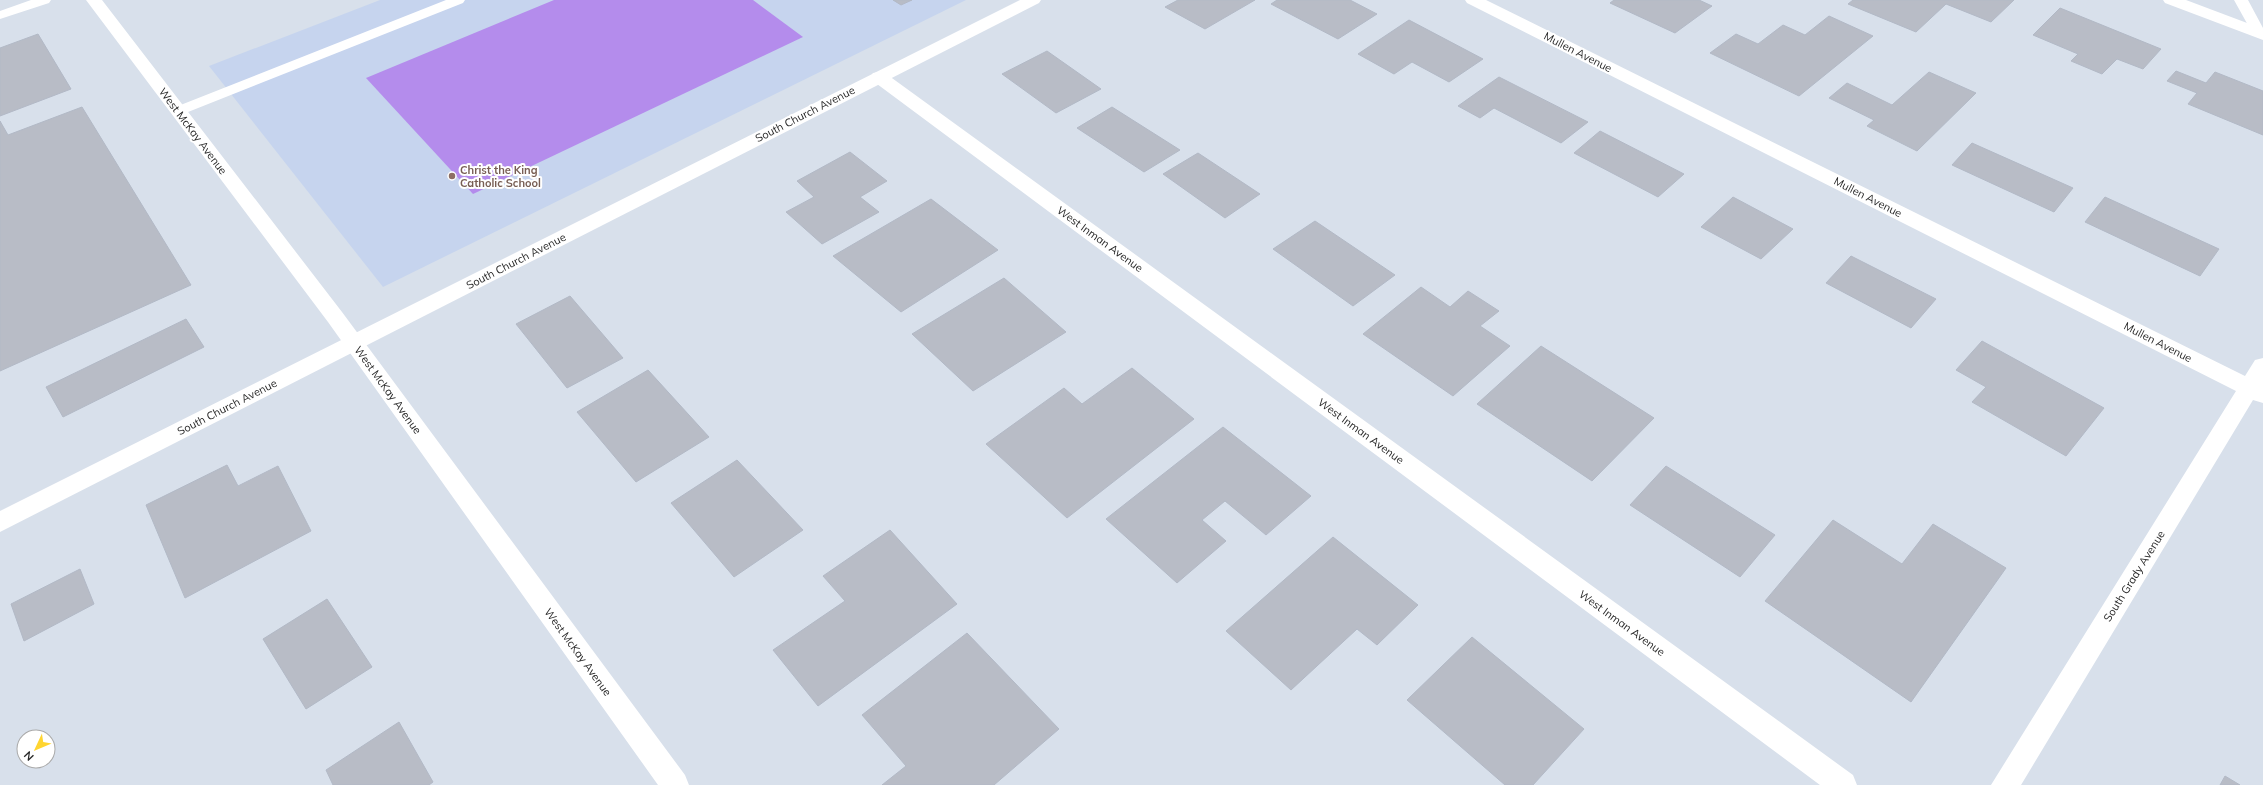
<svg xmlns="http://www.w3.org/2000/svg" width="2263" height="785" viewBox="0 0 2263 785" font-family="Mulish,sans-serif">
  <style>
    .education { fill: #c6d4ee }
    .pitch { fill: #b48cec }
    .building { fill: #b8bcc6; stroke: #b2b9c6 }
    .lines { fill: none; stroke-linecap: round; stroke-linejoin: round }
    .service { fill: #fff; fill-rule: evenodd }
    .minor { fill: #fff; fill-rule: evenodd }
    .tertiary { fill: #fff; fill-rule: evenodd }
    .education-dot { fill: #8d6e63; stroke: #fff; stroke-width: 1.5 }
    .labels { text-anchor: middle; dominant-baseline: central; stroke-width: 4; stroke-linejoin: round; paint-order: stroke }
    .street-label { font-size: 11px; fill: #272727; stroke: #fff }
    .education-label { font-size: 11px; font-weight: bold; fill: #785e54; stroke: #fff; text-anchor: start }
  </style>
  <rect width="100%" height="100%" fill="#d8e0eb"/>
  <!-- education -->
  <path class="education" d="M 380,0 L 966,0 L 383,287 L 209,66 Z"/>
  <!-- pitch -->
  <path class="pitch" d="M 554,0 L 753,0 L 803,37 L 473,194 L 366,78 Z"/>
  <!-- building -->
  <path class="building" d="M 893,0 L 912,0 L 901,5 Z
    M 1178,0 L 1255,0 L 1205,29 L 1165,7 Z
    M 1277,0 L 1350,0 L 1377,14 L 1338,39 L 1271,4 Z
    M 1614,0 L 1699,0 L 1712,6 L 1675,33 L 1610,3 Z
    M 1853,0 L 2014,0 L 1991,22 L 1946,4 L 1916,32 L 1848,4 Z
    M 2060,8 L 2161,49 L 2143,69 L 2117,59 L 2102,74 L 2071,61 L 2078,54 L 2033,35 Z
    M 1829,16 L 1873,36 L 1799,96 L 1710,53 L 1736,34 L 1758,44 L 1783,25 L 1805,35 Z
    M 1409,20 L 1483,59 L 1449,82 L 1412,62 L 1394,74 L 1358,54 Z
    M 38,34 L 71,89 L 0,116 L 0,48 Z
    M 1047,51 L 1101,89 L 1056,113 L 1002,74 Z
    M 2176,71 L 2206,83 L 2215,72 L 2263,91 L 2263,135 L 2188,104 L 2197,93 L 2167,81 Z
    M 1929,72 L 1976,93 L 1917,151 L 1867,126 L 1874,120 L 1829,98 L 1847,83 L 1892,105 Z
    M 1499,77 L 1588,122 L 1561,143 L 1494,108 L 1480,118 L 1458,106 Z
    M 82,107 L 191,285 L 0,371 L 0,121 L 8,135 Z
    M 1112,107 L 1180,150 L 1144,172 L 1077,128 Z
    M 1600,131 L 1684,174 L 1658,197 L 1574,153 Z
    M 1972,143 L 2073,188 L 2054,212 L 1952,165 Z
    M 850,152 L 887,181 L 860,197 L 879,212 L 822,244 L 786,212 L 814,197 L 797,181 Z
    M 1198,153 L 1260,194 L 1225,218 L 1163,174 Z
    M 1733,197 L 1793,229 L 1761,259 L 1701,227 Z
    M 2105,197 L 2219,249 L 2200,276 L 2085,222 Z
    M 931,199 L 998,250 L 901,312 L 833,256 Z
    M 1315,221 L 1395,275 L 1353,306 L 1273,249 Z
    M 1851,256 L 1936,299 L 1911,328 L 1826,283 Z
    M 1004,278 L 1066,332 L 973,391 L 912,334 Z
    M 1421,287 L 1450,307 L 1468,291 L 1499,311 L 1480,326 L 1510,346 L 1453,396 L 1363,334 Z
    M 570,296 L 623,358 L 567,388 L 516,324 Z
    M 186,319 L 204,347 L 63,417 L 46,387 Z
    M 1982,341 L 2104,408 L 2066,456 L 1972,402 L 1986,387 L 1956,370 Z
    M 1541,346 L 1654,418 L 1592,481 L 1477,404 Z
    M 1132,368 L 1194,419 L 1067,518 L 986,444 L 1064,388 L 1082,404 Z
    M 648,370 L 709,437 L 636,482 L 577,412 Z
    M 1223,427 L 1311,496 L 1266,535 L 1225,501 L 1202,520 L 1226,541 L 1177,583 L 1106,519 Z
    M 737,460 L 803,530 L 734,577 L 671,503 Z
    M 227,465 L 238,486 L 278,466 L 311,531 L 185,598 L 146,505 Z
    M 1666,466 L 1775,535 L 1740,577 L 1630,505 Z
    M 1833,520 L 1902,564 L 1933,524 L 2006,568 L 1911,702 L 1765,601 Z
    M 890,530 L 957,604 L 818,706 L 773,650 L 845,601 L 823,576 Z
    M 1333,537 L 1418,605 L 1377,645 L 1357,629 L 1291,690 L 1226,631 Z
    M 80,569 L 94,604 L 24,641 L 11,604 Z
    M 327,599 L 372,667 L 306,709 L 263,639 Z
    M 967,633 L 1059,729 L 994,785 L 882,785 L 906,766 L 862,715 Z
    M 1472,637 L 1584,729 L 1533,785 L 1505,785 L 1407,700 Z
    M 399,722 L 433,782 L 429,785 L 333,785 L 326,770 Z
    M 2225,776 L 2240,785 L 2220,785 Z"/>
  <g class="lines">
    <!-- service -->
    <path class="service" d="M 31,0 L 51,0 L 49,3 L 0,19 L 0,11 Z
      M 446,0 L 465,0 L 463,3 L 183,114 L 173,114 L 171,111 L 173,108 Z
      M 2234,0 L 2248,0 L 2263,28 L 2263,36 L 2254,36 Z"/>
    <!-- minor -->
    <path class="minor" d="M 86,0 L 102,0 L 342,312 L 685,775 L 689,785 L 658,785 L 328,322 Z
      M 1465,0 L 1486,0 L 2245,376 L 2255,360 L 2263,358 L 2263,403 L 2253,400 L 2021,785 L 1991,785 L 2236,391 L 1467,3 Z
      M 2163,0 L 2186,0 L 2263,29 L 2263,40 L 2165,3 Z
      M 879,72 L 885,73 L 1853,775 L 1857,785 L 1820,785 L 873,81 L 870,77 L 873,73 Z"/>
    <!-- tertiary -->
    <path class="tertiary" d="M 1020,0 L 1041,0 L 1039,3 L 0,532 L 0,511 Z"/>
  </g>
  <!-- markers -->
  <circle class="education-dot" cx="452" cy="176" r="4"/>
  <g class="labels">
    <!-- street labels -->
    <g class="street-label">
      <text transform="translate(1578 52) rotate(27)">Mullen Avenue</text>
      <text transform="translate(805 114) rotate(-27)">South Church Avenue</text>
      <text transform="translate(193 131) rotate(53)">West McKay Avenue</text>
      <text transform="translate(1868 197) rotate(27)">Mullen Avenue</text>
      <text transform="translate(1100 239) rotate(36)">West Inman Avenue</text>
      <text transform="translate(516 261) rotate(-27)">South Church Avenue</text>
      <text transform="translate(2158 342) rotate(27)">Mullen Avenue</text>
      <text transform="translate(388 390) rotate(54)">West McKay Avenue</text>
      <text transform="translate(227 407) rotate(-27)">South Church Avenue</text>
      <text transform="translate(1361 431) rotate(36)">West Inman Avenue</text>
      <text transform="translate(2134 576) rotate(-58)">South Grady Avenue</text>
      <text transform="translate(1622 623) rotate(36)">West Inman Avenue</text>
      <text transform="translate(578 652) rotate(54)">West McKay Avenue</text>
    </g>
    <!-- education labels -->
    <g class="education-label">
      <text x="460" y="170">Christ the King<tspan x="460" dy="13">Catholic School</tspan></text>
    </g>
  </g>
  <!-- north arrow -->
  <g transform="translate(36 749) rotate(226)"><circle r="19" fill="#ffffff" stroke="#a9a9a9"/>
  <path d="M0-3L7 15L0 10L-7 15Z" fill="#ffd531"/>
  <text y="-6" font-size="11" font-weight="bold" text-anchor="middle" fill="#272727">N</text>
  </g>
</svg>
